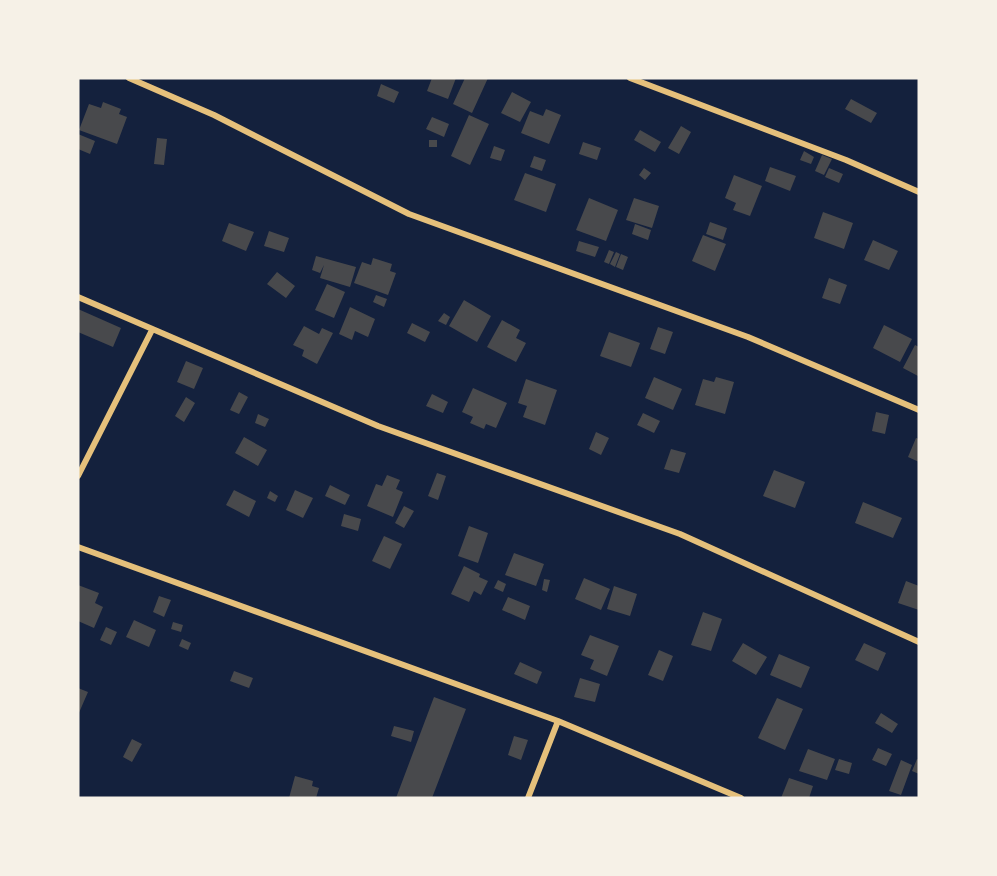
<svg xmlns="http://www.w3.org/2000/svg" width="997" height="876" viewBox="0 0 997 876" font-family="'DejaVu Sans',sans-serif">
  <style>
    .building { fill: #48494c }
    .lines { fill: none; stroke-linecap: round; stroke-linejoin: round }
    .minor { stroke: #e5c07b; stroke-width: 6 }
  </style>
  <rect width="100%" height="100%" fill="#14213d"/>
  <!-- building -->
  <path class="building" d="M 432,78 L 456,78 L 448,99 L 427,91 Z
    M 465,78 L 488,78 L 472,113 L 453,104 Z
    M 381,84 L 399,92 L 394,103 L 377,96 Z
    M 512,92 L 531,102 L 520,122 L 501,113 Z
    M 851,99 L 877,113 L 871,123 L 845,109 Z
    M 103,102 L 121,109 L 119,114 L 127,117 L 117,144 L 79,130 L 89,104 L 101,108 Z
    M 546,109 L 561,115 L 549,144 L 521,133 L 530,111 L 543,116 Z
    M 469,115 L 489,124 L 470,165 L 451,156 Z
    M 432,117 L 449,124 L 444,137 L 426,129 Z
    M 681,126 L 691,132 L 679,154 L 668,148 Z
    M 640,130 L 661,142 L 655,152 L 634,140 Z
    M 78,134 L 95,141 L 90,154 L 78,149 Z
    M 157,138 L 167,139 L 164,165 L 154,164 Z
    M 429,140 L 437,140 L 437,147 L 429,147 Z
    M 583,142 L 601,148 L 597,160 L 579,154 Z
    M 494,146 L 505,150 L 501,161 L 490,158 Z
    M 804,151 L 814,157 L 811,164 L 800,160 Z
    M 822,155 L 832,159 L 824,175 L 815,171 Z
    M 534,156 L 546,160 L 542,171 L 530,167 Z
    M 770,167 L 796,176 L 790,191 L 765,181 Z
    M 644,168 L 651,173 L 645,180 L 639,175 Z
    M 829,168 L 843,174 L 839,183 L 825,177 Z
    M 525,173 L 556,184 L 546,212 L 514,200 Z
    M 734,175 L 762,186 L 750,216 L 733,210 L 736,203 L 725,198 Z
    M 589,198 L 618,210 L 606,241 L 576,230 Z
    M 634,198 L 659,206 L 652,228 L 626,220 Z
    M 823,212 L 853,223 L 844,249 L 814,238 Z
    M 710,222 L 727,228 L 723,240 L 706,234 Z
    M 229,223 L 254,232 L 246,251 L 222,241 Z
    M 635,224 L 651,230 L 648,240 L 632,234 Z
    M 269,231 L 289,238 L 284,252 L 264,246 Z
    M 703,235 L 726,244 L 715,271 L 692,261 Z
    M 873,240 L 898,251 L 889,270 L 864,260 Z
    M 579,241 L 599,247 L 595,257 L 576,251 Z
    M 609,250 L 614,252 L 609,264 L 604,262 Z
    M 616,252 L 620,254 L 615,267 L 610,264 Z
    M 621,254 L 628,257 L 623,270 L 616,267 Z
    M 316,256 L 356,267 L 350,287 L 320,278 L 324,265 L 320,273 L 312,270 Z
    M 373,258 L 392,264 L 390,271 L 396,273 L 388,295 L 354,283 L 362,262 L 371,265 Z
    M 277,272 L 295,286 L 286,298 L 267,284 Z
    M 829,278 L 847,285 L 840,304 L 822,298 Z
    M 327,284 L 345,292 L 334,318 L 315,310 Z
    M 376,295 L 387,299 L 384,307 L 373,302 Z
    M 464,300 L 491,316 L 477,342 L 449,326 Z
    M 350,307 L 375,319 L 368,337 L 355,331 L 352,340 L 339,334 Z
    M 78,309 L 121,328 L 113,347 L 78,332 Z
    M 444,313 L 450,317 L 446,325 L 438,321 Z
    M 502,320 L 520,330 L 516,338 L 526,343 L 516,362 L 487,347 Z
    M 412,323 L 430,332 L 425,342 L 407,333 Z
    M 884,325 L 912,339 L 900,362 L 873,348 Z
    M 304,326 L 319,334 L 322,328 L 333,333 L 317,364 L 302,356 L 304,350 L 293,345 Z
    M 658,327 L 673,332 L 665,354 L 650,349 Z
    M 609,332 L 640,343 L 631,367 L 600,356 Z
    M 915,345 L 919,347 L 918,376 L 903,368 Z
    M 186,361 L 203,368 L 194,389 L 177,382 Z
    M 654,377 L 682,389 L 673,410 L 645,398 Z
    M 716,377 L 734,382 L 725,414 L 695,405 L 703,379 L 714,382 Z
    M 526,379 L 557,390 L 545,425 L 523,417 L 527,406 L 518,403 Z
    M 473,388 L 507,403 L 496,428 L 486,424 L 484,429 L 470,423 L 473,417 L 462,412 Z
    M 239,392 L 248,397 L 239,414 L 230,410 Z
    M 432,394 L 448,402 L 443,413 L 426,406 Z
    M 186,397 L 195,403 L 184,422 L 175,416 Z
    M 876,412 L 889,415 L 885,434 L 872,431 Z
    M 643,413 L 660,421 L 654,433 L 637,425 Z
    M 258,414 L 269,419 L 265,427 L 255,423 Z
    M 596,432 L 609,438 L 601,455 L 589,449 Z
    M 244,437 L 267,450 L 258,466 L 235,453 Z
    M 916,438 L 919,439 L 919,462 L 908,457 Z
    M 671,449 L 686,453 L 679,473 L 664,469 Z
    M 774,470 L 805,482 L 795,508 L 763,496 Z
    M 437,473 L 446,476 L 438,500 L 428,496 Z
    M 387,475 L 400,480 L 396,489 L 403,492 L 393,517 L 367,506 L 376,484 L 382,486 Z
    M 330,485 L 350,495 L 345,505 L 325,496 Z
    M 234,490 L 256,501 L 249,517 L 226,505 Z
    M 295,490 L 313,498 L 303,518 L 286,510 Z
    M 270,491 L 278,496 L 275,502 L 267,498 Z
    M 863,502 L 902,518 L 893,538 L 855,523 Z
    M 404,506 L 414,511 L 404,528 L 395,523 Z
    M 344,514 L 361,519 L 358,531 L 341,526 Z
    M 469,526 L 488,533 L 478,563 L 458,556 Z
    M 384,536 L 402,544 L 390,569 L 372,561 Z
    M 514,553 L 544,564 L 536,586 L 505,575 Z
    M 464,566 L 480,574 L 479,577 L 488,581 L 481,595 L 474,591 L 469,602 L 451,594 Z
    M 584,578 L 610,589 L 601,610 L 575,599 Z
    M 544,579 L 550,580 L 547,592 L 542,590 Z
    M 498,580 L 506,584 L 503,592 L 494,588 Z
    M 906,581 L 919,586 L 919,610 L 898,603 Z
    M 78,585 L 99,593 L 95,603 L 103,607 L 94,628 L 78,621 Z
    M 614,586 L 637,594 L 630,616 L 607,609 Z
    M 159,596 L 171,600 L 164,617 L 153,612 Z
    M 508,597 L 530,606 L 525,620 L 502,610 Z
    M 703,612 L 722,619 L 711,651 L 691,645 Z
    M 134,620 L 156,630 L 149,647 L 126,637 Z
    M 173,622 L 183,625 L 181,632 L 171,629 Z
    M 106,627 L 117,632 L 111,645 L 100,640 Z
    M 590,635 L 619,646 L 607,676 L 590,669 L 594,660 L 581,655 Z
    M 182,639 L 191,643 L 188,650 L 179,646 Z
    M 743,643 L 767,657 L 756,675 L 732,661 Z
    M 864,643 L 886,653 L 878,671 L 855,660 Z
    M 659,650 L 673,656 L 663,681 L 648,675 Z
    M 779,654 L 810,667 L 801,688 L 770,675 Z
    M 520,662 L 542,672 L 537,684 L 514,674 Z
    M 234,671 L 253,678 L 249,688 L 230,681 Z
    M 580,678 L 600,684 L 595,702 L 574,697 Z
    M 78,688 L 88,692 L 78,715 Z
    M 434,697 L 466,709 L 432,798 L 396,798 Z
    M 777,698 L 803,709 L 785,750 L 758,738 Z
    M 881,713 L 898,724 L 892,733 L 875,723 Z
    M 394,726 L 414,731 L 411,742 L 391,736 Z
    M 514,736 L 528,740 L 521,760 L 508,755 Z
    M 132,739 L 142,744 L 132,762 L 123,757 Z
    M 878,748 L 892,754 L 886,766 L 872,760 Z
    M 808,749 L 835,759 L 827,780 L 799,771 Z
    M 839,759 L 852,763 L 849,774 L 835,770 Z
    M 917,759 L 919,760 L 919,774 L 912,771 Z
    M 901,760 L 912,765 L 901,795 L 889,791 Z
    M 295,776 L 313,781 L 312,786 L 319,788 L 316,798 L 289,798 Z
    M 789,778 L 813,786 L 809,798 L 781,798 Z"/>
  <g class="lines">
    <!-- minor -->
    <path class="minor" d="M 129,78 L 214,115 L 409,214 L 748,337 L 919,410
      M 630,78 L 846,160 L 919,192
      M 78,297 L 378,426 L 680,534 L 919,642
      M 78,476 L 152,330
      M 78,547 L 558,721 L 741,798
      M 528,798 L 558,721"/>
  </g>
  <!-- border -->
  <rect width="997" height="876" fill="none" stroke="#f6f1e7" stroke-width="159"/>
</svg>
